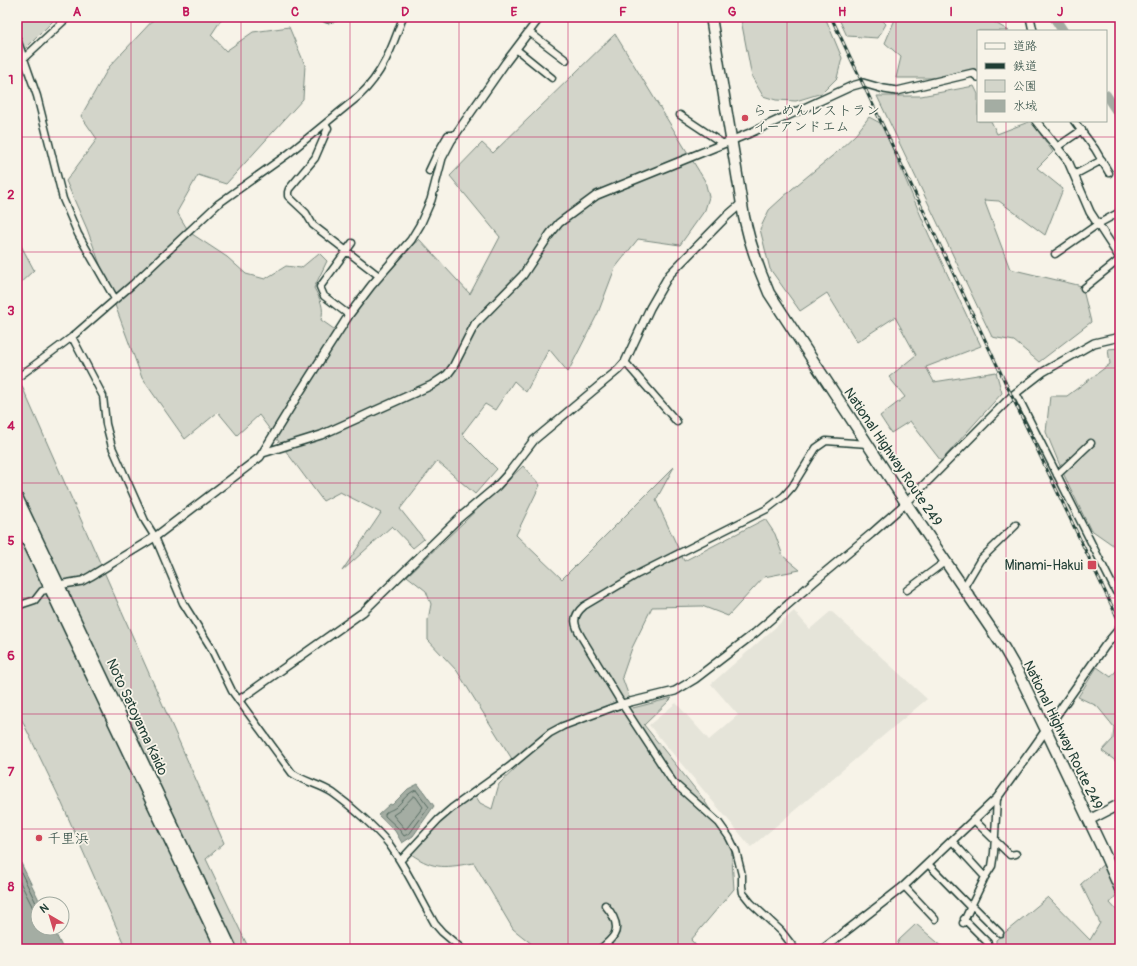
<svg xmlns="http://www.w3.org/2000/svg" width="1137" height="966" viewBox="0 0 1137 966" font-family="Pangolin,'Klee One',sans-serif">
  <style>
    .built { fill: #e5e4d9 }
    .green { fill: #d3d5ca; stroke: #79897f }
    .water { fill: #a4ada3; stroke: #6f8077 }
    .lines { fill: none; stroke-linecap: round; stroke-linejoin: round }
    .shore { stroke: #546a60; stroke-width: 1 }
    .river { stroke: #a4ada3; stroke-width: 10 }
    .minor-casing { stroke: #1f3d34; stroke-width: 9 }
    .tertiary-casing { stroke: #1f3d34; stroke-width: 10 }
    .primary-casing { stroke: #1f3d34; stroke-width: 12 }
    .trunk-casing { stroke: #1f3d34; stroke-width: 13 }
    .motorway-casing { stroke: #1f3d34; stroke-width: 14 }
    .minor { stroke: #f7f3e8; stroke-width: 6 }
    .tertiary { stroke: #f7f3e8; stroke-width: 7 }
    .primary { stroke: #f7f3e8; stroke-width: 9 }
    .trunk { stroke: #f7f3e8; stroke-width: 10 }
    .motorway { stroke: #f7f3e8; stroke-width: 11 }
    .rail-casing { stroke: #1f3d34; stroke-width: 3 }
    .rail { stroke: #f7f3e8; stroke-width: 1.5; stroke-dasharray: 4.5; stroke-linecap: butt }
    .grid { fill: none; stroke: #c2185b; stroke-width: 1; stroke-opacity: 0.55 }
    .poi-dot { fill: #d1495b; stroke: #f7f3e8; stroke-width: 1.5 }
    .labels { text-anchor: middle; dominant-baseline: central; stroke-width: 3.5; stroke-linejoin: round; paint-order: stroke }
    .poi-label { font-size: 14px; fill: #1f3d34; stroke: #f7f3e8; text-anchor: start }
    .street-label { font-size: 14px; fill: #1f3d34; stroke: #f7f3e8 }
    .neatline { fill: none; stroke: #c2185b; stroke-width: 1.5 }
    .grid-label { font-size: 13px; text-anchor: middle; font-weight: bold; fill: #c2185b }
  </style>
  <rect width="100%" height="100%" fill="#f7f3e8"/>
  <filter id="ink" filterUnits="userSpaceOnUse"><feTurbulence type="fractalNoise" baseFrequency=".025" numOctaves="2"/><feDisplacementMap in="SourceGraphic" scale="8" xChannelSelector="R" yChannelSelector="G"/><feConvolveMatrix kernelMatrix="1 2 1 2 8 2 1 2 1" color-interpolation-filters="sRGB"/></filter>
  <g filter="url(#ink)">
    <!-- built -->
    <path class="built" d="M 794,611 L 810,629 L 831,611 L 927,699 L 751,847 L 649,725 L 676,703 L 709,740 L 738,715 L 711,684 Z"/>
    <!-- green -->
    <path class="green" d="M 17,17 L 57,17 L 17,57 Z
      M 156,17 L 223,17 L 211,35 L 226,51 L 253,32 L 289,27 L 305,65 L 303,99 L 226,184 L 198,175 L 177,212 L 189,232 L 227,257 L 246,274 L 265,279 L 286,266 L 301,268 L 319,253 L 327,261 L 314,288 C 320,299 325,308 321,320 L 341,334 L 366,297 L 419,239 L 470,294 L 500,237 L 450,176 L 482,143 L 493,153 L 615,34 L 705,181 L 709,197 L 705,210 L 680,245 L 638,239 L 615,268 L 598,313 L 568,372 L 549,349 L 526,392 L 514,381 L 495,410 L 485,404 L 462,434 L 497,469 L 475,494 L 437,461 L 400,509 L 424,539 L 413,548 L 392,526 L 342,571 L 381,513 L 340,492 L 323,501 L 259,415 L 237,435 L 218,412 L 185,439 L 142,378 L 87,229 L 66,181 L 97,139 L 81,116 L 109,67 Z
      M 741,17 L 825,17 L 842,58 L 837,78 L 822,93 L 796,101 L 776,100 L 763,96 L 752,77 L 742,25 Z
      M 838,17 L 879,17 L 886,24 L 878,38 L 847,36 Z
      M 896,17 L 996,17 L 994,22 L 1009,31 L 978,31 L 978,73 L 933,78 L 896,78 L 901,57 L 885,43 Z
      M 974,86 L 978,94 L 978,121 L 991,121 L 997,134 L 1031,121 L 1053,152 L 1037,168 L 1063,189 L 1045,235 L 999,201 L 984,200 L 1010,269 L 1082,286 L 1091,322 L 1039,362 L 1014,341 L 992,337 L 877,96 L 921,96 Z
      M 869,117 L 882,124 L 929,235 L 981,346 L 926,367 L 934,382 L 996,372 L 1002,393 L 941,461 L 910,421 L 891,433 L 880,416 L 905,397 L 889,377 L 916,355 L 895,317 L 857,342 L 827,293 L 800,311 L 770,269 L 760,229 L 769,210 L 792,189 L 837,152 L 856,134 Z
      M 17,238 L 34,270 L 17,286 Z
      M 1120,348 L 1120,550 L 1090,529 L 1063,473 L 1046,432 L 1050,396 L 1067,396 L 1110,364 L 1108,349 Z
      M 17,375 L 224,843 L 206,859 L 249,949 L 126,949 L 60,799 L 17,710 Z
      M 523,466 L 540,485 L 516,535 L 562,579 L 674,467 L 656,500 L 684,561 L 765,519 L 775,534 L 783,556 L 800,570 L 764,577 L 728,616 L 702,606 L 652,607 L 632,648 L 622,677 L 633,708 L 672,698 L 644,725 L 704,800 L 731,844 L 734,889 L 691,940 L 699,949 L 538,949 L 513,929 L 474,863 C 447,867 435,871 411,854 L 440,821 L 475,795 L 480,803 L 492,809 L 499,784 L 517,767 L 457,671 L 428,640 L 428,620 L 431,604 L 426,591 L 407,576 Z
      M 1120,666 L 1120,764 L 1102,751 L 1113,739 L 1114,727 L 1097,706 L 1078,697 L 1097,667 L 1111,677 Z
      M 1106,862 L 1117,894 L 1110,903 L 1120,914 L 1120,949 L 996,949 L 996,940 L 1048,897 L 1090,940 L 1100,923 L 1081,884 Z
      M 916,924 L 944,948 L 944,949 L 895,949 L 899,940 Z"/>
    <!-- water -->
    <path class="water" d="M 418,784 L 434,806 L 413,836 L 402,843 L 395,831 L 378,815 L 390,804 L 392,805 L 408,789 Z
      M 17,855 L 41,904 L 38,904 L 38,928 L 53,928 L 63,949 L 17,949 Z"/>
    <g class="lines">
      <!-- shore -->
      <path class="shore" d="M 416,790 L 429,807 L 410,833 L 404,836 L 398,828 L 385,816 L 385,814 C 390,809 391,811 396,807 C 403,801 407,793 416,790 Z
        M 414,796 L 416,797 L 423,807 L 407,828 L 405,829 L 393,815 L 399,811 Z
        M 17,864 L 38,907
        M 17,876 L 33,908 L 38,912"/>
      <!-- river -->
      <path class="river" d="M 1054,17 L 1063,31
        M 1106,95 L 1120,116"/>
      <!-- minor casing -->
      <g class="minor-casing">
        <path id="minor" d="M 323,17 L 327,19 L 336,17
          M 529,32 L 566,60
          M 17,39 L 37,96 L 63,199 L 78,234 L 115,299
          M 516,49 L 552,78
          M 24,58 L 68,17
          M 680,115 L 722,143
          M 1074,121 L 1095,149 L 1109,173
          M 325,124 L 328,128 L 315,158 L 289,189 L 288,192 L 288,196 L 306,213 L 313,225 L 379,276
          M 1057,147 L 1082,130
          M 429,171 L 437,154 L 448,135 L 456,135
          M 1074,175 L 1102,160
          M 1055,254 L 1098,224 L 1120,212
          M 1084,288 L 1120,259
          M 349,315 L 324,296 L 320,287 L 352,243
          M 72,337 L 103,396 L 106,424 L 112,447 L 145,521 L 155,537 L 183,603 L 210,646 L 232,691 L 292,773 C 304,782 320,784 333,793 C 351,806 375,827 389,844 C 407,869 420,898 435,924 L 442,932 L 462,949
          M 625,362 L 677,422
          M 17,378 L 72,337 L 133,284 L 218,204 L 288,154 L 359,96 C 382,75 393,46 403,17
          M 1016,393 L 1112,584 L 1116,592 L 1120,595
          M 1057,475 L 1091,443
          M 964,587 L 980,560 L 1016,525
          M 907,590 L 946,561
          M 17,606 L 35,600 L 42,591 L 46,590
          M 974,820 L 1010,855 L 1016,854
          M 952,841 L 985,877
          M 400,861 L 438,820 L 452,808 L 509,767 L 550,733 L 563,726 L 622,704
          M 928,864 L 970,907
          M 904,886 L 935,919
          M 971,904 L 1000,933
          M 964,919 L 988,943
          M 963,923 L 985,877 L 992,866 L 994,853 L 997,798
          M 600,949 C 605,945 611,940 614,935 C 620,925 611,912 605,905
          M 795,949 L 781,931 L 751,903 L 743,893 L 742,886 L 742,875 L 736,851 L 729,837 L 719,823 L 673,782 L 622,704 L 582,638 C 574,625 571,617 584,606 L 638,574 L 767,509 L 784,496 L 792,487 L 816,448 L 826,441 L 868,444"/>
      </g>
      <!-- tertiary casing -->
      <g class="tertiary-casing">
        <path id="tertiary" d="M 1030,17 L 1033,31
          M 1036,121 L 1068,161 L 1090,212 L 1120,258
          M 263,453 L 321,435 L 432,385 L 447,375 L 453,367 L 475,324 L 523,275 L 550,234 L 559,223 L 597,195 L 750,133 L 852,86 L 863,83 L 884,89 L 897,91 L 973,73 L 978,77
          M 64,584 L 82,581 L 91,576 L 155,537 L 260,457 L 298,395 L 349,315 L 371,286 L 411,240 L 420,225 L 431,200 L 442,158 L 451,141 L 506,62 L 540,17
          M 239,700 L 363,612 L 458,519 L 496,487 L 507,475 L 534,440 L 618,370 L 625,362 L 650,308 L 669,275 L 727,216 L 742,203
          M 622,704 L 675,691 L 695,679 L 755,633 L 823,574 L 871,534 L 906,503 L 1012,396 L 1043,372 L 1094,343 L 1120,337
          M 823,949 L 904,886 L 997,798 L 1034,747 L 1105,646 L 1120,628"/>
      </g>
      <!-- primary casing -->
      <g class="primary-casing">
        <path id="primary" d="M 1089,820 L 1120,804"/>
      </g>
      <!-- trunk casing -->
      <g class="trunk-casing">
        <path id="trunk" d="M 711,17 L 744,217 C 750,244 758,268 769,293 L 906,503 L 1004,648 L 1019,674 L 1046,730 L 1102,848 L 1120,889"/>
      </g>
      <!-- motorway casing -->
      <g class="motorway-casing">
        <path id="motorway" d="M 17,498 L 231,949
          M 17,518 L 222,949"/>
      </g>
      <!-- minor -->
      <use href="#minor" class="minor"/>
      <!-- tertiary -->
      <use href="#tertiary" class="tertiary"/>
      <!-- primary -->
      <use href="#primary" class="primary"/>
      <!-- trunk -->
      <use href="#trunk" class="trunk"/>
      <!-- motorway -->
      <use href="#motorway" class="motorway"/>
      <!-- rail casing -->
      <g class="rail-casing">
        <path id="rail" d="M 831,17 L 1120,623"/>
      </g>
      <!-- rail -->
      <use href="#rail" class="rail"/>
    </g>
  </g>
  <!-- grid -->
  <path class="grid" d="M 131,17 L 131,949M 241,17 L 241,949M 350,17 L 350,949M 459,17 L 459,949M 568,17 L 568,949M 678,17 L 678,949M 787,17 L 787,949M 896,17 L 896,949M 1006,17 L 1006,31M 1006,121 L 1006,949M 17,137 L 1120,137M 17,252 L 1120,252M 17,368 L 1120,368M 17,483 L 1120,483M 17,598 L 1120,598M 17,714 L 1120,714M 17,829 L 1120,829"/>
  <!-- markers -->
  <g class="poi-dot">
    <circle cx="745" cy="118" r="4"/>
    <rect x="1087" y="560" width="10" height="10" rx="2"/>
    <circle cx="39" cy="838" r="4"/>
  </g>
  <g class="labels">
    <!-- poi labels -->
    <g class="poi-label">
      <text x="753" y="110">らーめんレストラン<tspan x="753" dy="16">イーアンドエム</tspan></text>
      <text x="1083" y="565" text-anchor="end">Minami-Hakui</text>
      <text x="47" y="838">千里浜</text>
    </g>
    <!-- street labels -->
    <g class="street-label">
      <text transform="translate(893 457) rotate(56)">National Highway Route 249</text>
      <text transform="translate(137 717) rotate(65)">Noto Satoyama Kaido</text>
      <text transform="translate(1063 735) rotate(64)">National Highway Route 249</text>
    </g>
  </g>
  <!-- margin -->
  <rect width="1137" height="966" fill="none" stroke="#f7f3e8" stroke-width="44"/>
  <!-- legend -->
  <rect x="977" y="30" width="130" height="92" fill="#f7f3e8" stroke="#a1aaa0"/>
  <rect x="985" y="43" width="20" height="6" fill="#f7f3e8" stroke="#a1aaa0"/>
  <text x="1013" y="50" font-size="12" fill="#1f3d34">道路</text>
  <rect x="985" y="63" width="20" height="6" fill="#1f3d34" stroke="#a1aaa0"/>
  <text x="1013" y="70" font-size="12" fill="#1f3d34">鉄道</text>
  <rect x="985" y="80" width="20" height="12" fill="#d3d5ca" stroke="#a1aaa0"/>
  <text x="1013" y="90" font-size="12" fill="#1f3d34">公園</text>
  <rect x="985" y="100" width="20" height="12" fill="#a4ada3" stroke="#a1aaa0"/>
  <text x="1013" y="110" font-size="12" fill="#1f3d34">水域</text>
  <!-- north arrow -->
  <g transform="translate(50 916) rotate(322)"><circle r="19" fill="#f7f3e8" stroke="#a1aaa0"/>
  <path d="M0-3L7 15L0 10L-7 15Z" fill="#d1495b"/>
  <text y="-6" font-size="11" font-weight="bold" text-anchor="middle" fill="#1f3d34">N</text>
  </g>
  <rect x="22" y="22" width="1093" height="922" class="neatline"/>
  <g class="grid-label">
    <text x="77" y="16">A</text>
    <text x="186" y="16">B</text>
    <text x="295" y="16">C</text>
    <text x="405" y="16">D</text>
    <text x="514" y="16">E</text>
    <text x="623" y="16">F</text>
    <text x="732" y="16">G</text>
    <text x="842" y="16">H</text>
    <text x="951" y="16">I</text>
    <text x="1060" y="16">J</text>
    <text x="11" y="84">1</text>
    <text x="11" y="199">2</text>
    <text x="11" y="315">3</text>
    <text x="11" y="430">4</text>
    <text x="11" y="545">5</text>
    <text x="11" y="660">6</text>
    <text x="11" y="776">7</text>
    <text x="11" y="891">8</text>
  </g>
</svg>
